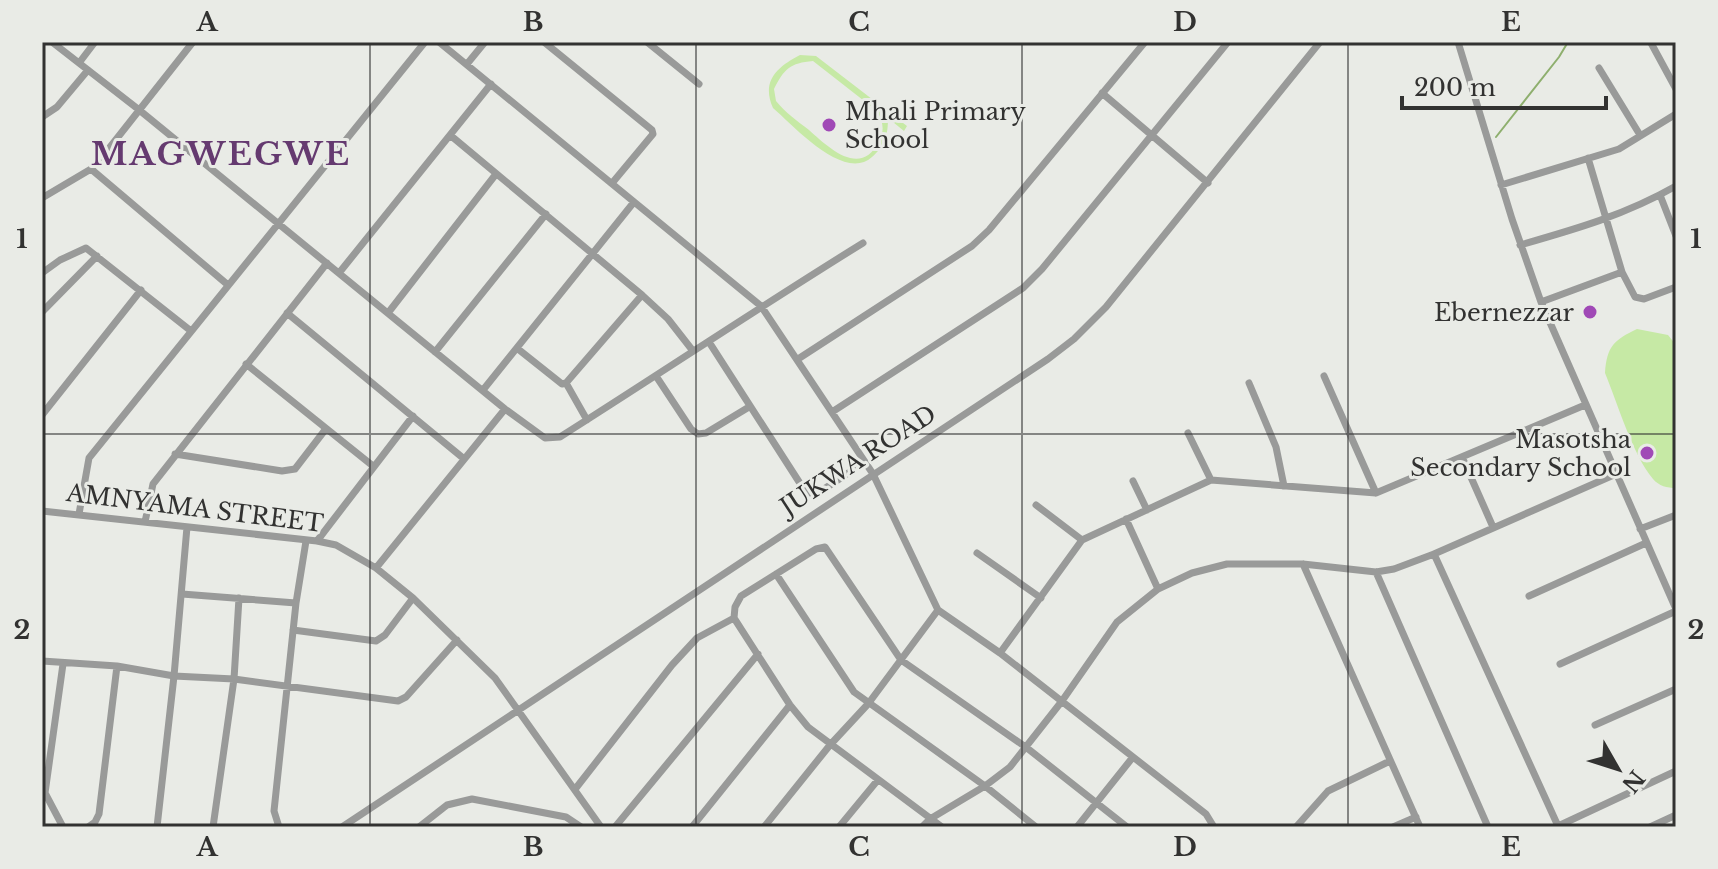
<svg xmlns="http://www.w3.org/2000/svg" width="1718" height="869" viewBox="0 0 1718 869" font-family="'Libre Baskerville',serif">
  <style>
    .green { fill: #c6e9a5; fill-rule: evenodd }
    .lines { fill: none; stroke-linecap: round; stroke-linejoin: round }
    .stream { stroke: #8eaf6e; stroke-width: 2 }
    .minor { stroke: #999a99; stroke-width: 7 }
    .grid { fill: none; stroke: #323231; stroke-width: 2; stroke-opacity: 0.55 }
    .poi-dot { fill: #a049b6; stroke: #e9ebe6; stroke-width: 3 }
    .labels { text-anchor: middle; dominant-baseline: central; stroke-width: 6; stroke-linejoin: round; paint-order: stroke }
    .poi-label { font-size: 24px; fill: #323231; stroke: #e9ebe6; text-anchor: end }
    .street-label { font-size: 24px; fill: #323231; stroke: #e9ebe6 }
    .district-label { font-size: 32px; font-weight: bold; letter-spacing: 2px; fill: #653a70; stroke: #e9ebe6 }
    .neatline { fill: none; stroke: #323231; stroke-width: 3 }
    .grid-label { font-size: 26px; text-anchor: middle; font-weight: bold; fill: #323231 }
  </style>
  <rect width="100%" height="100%" fill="#e9ebe6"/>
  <!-- green -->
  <path class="green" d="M 800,55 L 816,56 L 907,126 L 904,131 L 888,118 C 888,135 885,146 872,157 C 844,182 795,127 773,108 C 761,81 777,67 800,55 ZM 813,61 L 877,111 C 883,122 885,130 879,141 C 861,179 828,147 809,130 C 797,121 785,112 776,101 L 774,89 C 784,69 790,63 813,61 Z
    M 1637,329 L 1668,335 L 1676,345 L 1676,488 C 1667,488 1659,486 1653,479 C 1633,456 1617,402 1605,373 C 1607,346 1614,340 1637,329 Z"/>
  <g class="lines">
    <!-- stream -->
    <path class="stream" d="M 1496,137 L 1559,57 L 1568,42"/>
    <!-- minor -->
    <path class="minor" d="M 52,42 L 138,109 L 505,409 L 545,438 L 560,437 C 661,373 761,306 863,243
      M 439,42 L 761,306 L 873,474 L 938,610 L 1000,653 L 1206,814 L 1214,827
      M 544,42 L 652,130 L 653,134 L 613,182
      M 647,42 L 699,84
      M 1458,42 L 1512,219 L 1541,302 L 1676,609
      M 1651,43 L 1676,89
      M 79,63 L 95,42
      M 467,64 L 485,42
      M 1599,68 L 1640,135
      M 1102,93 L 1208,183
      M 42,117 L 57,107 L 88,70
      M 450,135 L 642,295 L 668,319 L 693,351
      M 1588,158 L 1622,272 L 1635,297 L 1644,299 L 1676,287
      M 91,169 L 228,285
      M 1501,185 L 1619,149 L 1676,114
      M 1660,195 L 1676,236
      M 42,198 L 91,169 L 103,156 L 193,42
      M 1520,245 C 1576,229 1625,215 1676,186
      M 42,273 L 60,260 L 86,248 L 191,331
      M 339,273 L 491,84
      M 1541,302 L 1622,272
      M 42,312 L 97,256
      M 287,313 L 463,458
      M 388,313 L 496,174
      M 709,342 L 803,488 L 810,493 L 818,493 L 865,462
      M 518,349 L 562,384 L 566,383 L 642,295
      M 435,352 L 546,214
      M 798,359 L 972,246 L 989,230 L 1145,42
      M 246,364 L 373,466
      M 656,376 L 691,429 L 698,434 L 706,433 L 749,407
      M 1324,376 L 1376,493
      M 566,383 L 587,420
      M 1249,383 L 1276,447 L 1284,486
      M 483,390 L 634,202
      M 832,412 L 1023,288 L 1042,269 L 1228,42
      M 42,415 L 141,290
      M 1188,433 L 1211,480
      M 175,454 L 282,471 L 295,469 L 325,430
      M 1462,457 L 1493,527
      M 1133,481 L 1147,510
      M 1036,505 L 1082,540
      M 42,511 L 317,541 L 336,545 L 376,568 L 413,598 L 495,678 L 601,827
      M 79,514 L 89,458 L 425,42
      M 1126,519 L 1158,589
      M 145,522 L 153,484 L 327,263
      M 1640,529 L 1676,515
      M 317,541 L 413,416
      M 977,553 L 1041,598
      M 1434,554 L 1558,826
      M 1303,564 L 1420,827
      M 376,568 L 505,409
      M 1376,572 L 1488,827
      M 776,574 L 854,692 L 985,786 L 1036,827
      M 182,594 L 296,603
      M 1529,596 L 1646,543
      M 293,630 L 376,641 L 385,635 L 413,598
      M 1000,653 L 1082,540 L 1211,480 L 1376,493 L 1585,405
      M 42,661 L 117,666 L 174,676 L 234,679 L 398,701 L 406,697 L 457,640
      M 1560,664 L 1676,611
      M 1595,725 L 1676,689
      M 576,788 L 672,665 L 697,638 L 734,618
      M 45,793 L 63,827
      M 42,795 L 45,793 L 63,664
      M 88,827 L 95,822 L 99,814 L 117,666
      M 157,827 L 174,676 L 187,527
      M 213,827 L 234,679 L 239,598
      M 279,827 L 274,811 L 296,603 L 306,541
      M 342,827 L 1048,359 L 1074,339 L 1106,307 L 1320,42
      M 419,827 L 447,805 L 472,799 L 566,817 L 581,827
      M 615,827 L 758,654
      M 692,827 L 790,705
      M 764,827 L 830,745 L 868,704 L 938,610
      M 839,827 L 877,781
      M 922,827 L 930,819 L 985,786 L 1010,767 L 1062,701 L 1117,622 L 1158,589 L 1192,573 L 1227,564 L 1303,564 L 1376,572 L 1394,569 L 1434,554 L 1616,474
      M 942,827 L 808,727 L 790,705 L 734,618 L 735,607 L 741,596 L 816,549 L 825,547 L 901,660 L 1027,748 L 1127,827
      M 1077,827 L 1133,757
      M 1296,827 L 1328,791 L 1390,761
      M 1393,827 L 1416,817
      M 1556,827 L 1676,771
      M 1650,827 L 1676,815"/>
  </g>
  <!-- grid -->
  <path class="grid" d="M 370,42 L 370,827M 696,42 L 696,827M 1022,42 L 1022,827M 1348,42 L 1348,827M 42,434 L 1676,434"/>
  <!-- markers -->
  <g class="poi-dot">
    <circle cx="829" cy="125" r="8"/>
    <circle cx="1590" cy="312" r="8"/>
    <circle cx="1647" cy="453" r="8"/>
  </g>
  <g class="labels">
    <!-- poi labels -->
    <g class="poi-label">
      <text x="845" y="111" text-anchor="start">Mhali Primary<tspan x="845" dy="28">School</tspan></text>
      <text x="1574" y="312">Ebernezzar</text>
      <text x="1631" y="439">Masotsha<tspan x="1631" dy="28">Secondary School</tspan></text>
    </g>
    <!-- street labels -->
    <g class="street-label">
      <text transform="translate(858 460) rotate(-33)">JUKWA ROAD</text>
      <text transform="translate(195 508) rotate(7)">AMNYAMA STREET</text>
    </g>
    <!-- district labels -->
    <g class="district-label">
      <text x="221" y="154">MAGWEGWE</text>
    </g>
  </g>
  <!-- border -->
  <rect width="1718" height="869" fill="none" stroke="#e9ebe6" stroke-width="88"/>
  <!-- north arrow -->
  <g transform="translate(1618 769) rotate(129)" stroke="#e9ebe6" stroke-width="6" paint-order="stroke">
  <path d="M0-6L14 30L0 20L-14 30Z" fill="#323231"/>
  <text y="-12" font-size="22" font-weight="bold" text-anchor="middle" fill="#323231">N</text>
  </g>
  <!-- scale -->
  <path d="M1402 96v12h204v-12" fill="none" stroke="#323231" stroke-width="4"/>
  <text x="1414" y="96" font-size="24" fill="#323231" stroke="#e9ebe6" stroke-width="6" paint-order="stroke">200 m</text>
  <rect x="44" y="44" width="1630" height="781" class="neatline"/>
  <g class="grid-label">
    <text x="207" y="31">A</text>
    <text x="533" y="31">B</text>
    <text x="859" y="31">C</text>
    <text x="1185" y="31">D</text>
    <text x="1511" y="31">E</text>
    <text x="22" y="248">1</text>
    <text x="1696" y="248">1</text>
    <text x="22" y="639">2</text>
    <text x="1696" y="639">2</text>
    <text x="207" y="856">A</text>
    <text x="533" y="856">B</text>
    <text x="859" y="856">C</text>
    <text x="1185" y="856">D</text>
    <text x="1511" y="856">E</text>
  </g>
</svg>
